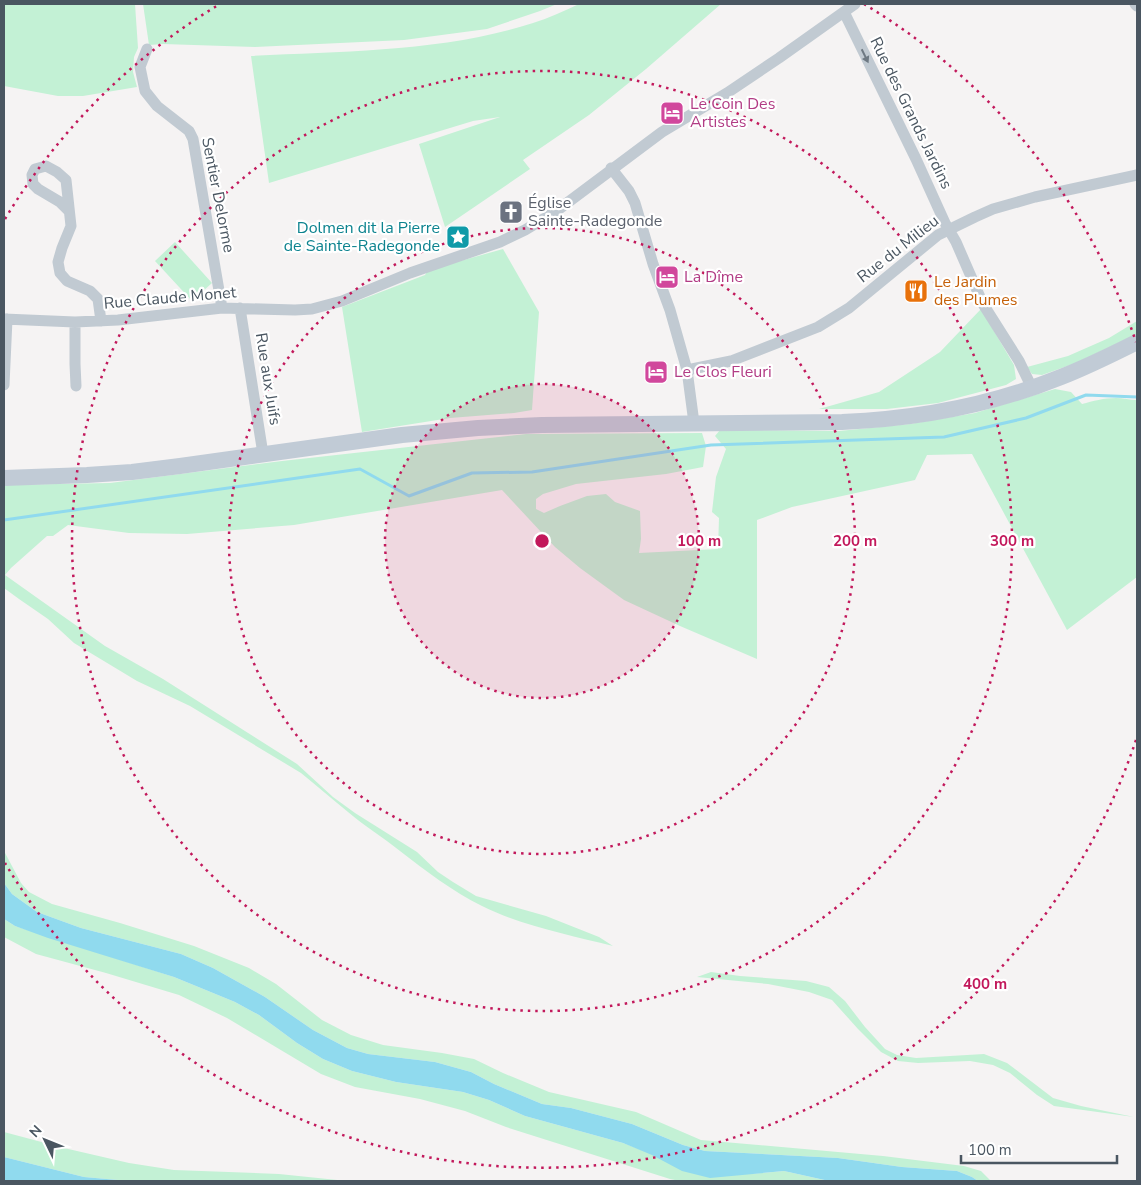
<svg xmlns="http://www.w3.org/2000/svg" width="1141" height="1185" viewBox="0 0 1141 1185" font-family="'Nunito Sans',sans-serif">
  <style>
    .green { fill: #c3f1d5 }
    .water { fill: #90daee }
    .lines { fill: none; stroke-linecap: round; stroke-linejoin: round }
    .stream { stroke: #90daee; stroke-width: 3 }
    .street { stroke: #c1cad2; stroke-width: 11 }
    .secondary { stroke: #c1cbd6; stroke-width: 16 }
    .oneway { fill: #6e7983 }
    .ring { fill: none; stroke: #c2185b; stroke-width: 2.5; stroke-dasharray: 2.5 5 }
    .labels { text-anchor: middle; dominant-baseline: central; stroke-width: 4.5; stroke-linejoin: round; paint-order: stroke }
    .hotel-label { font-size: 16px; fill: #b23c85; stroke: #fff; text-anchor: start }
    .street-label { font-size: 16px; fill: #4a5661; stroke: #fff }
    .worship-label { font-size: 16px; fill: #5b616d; stroke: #fff; text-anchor: start }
    .culture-label { font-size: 16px; fill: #0d838f; stroke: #fff; text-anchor: end }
    .food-label { font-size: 16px; fill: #c56008; stroke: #fff; text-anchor: start }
    .centre { fill: #c2185b; stroke: #fff; stroke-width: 2.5 }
    .ring-label { font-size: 15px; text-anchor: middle; font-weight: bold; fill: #c2185b; stroke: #fff; stroke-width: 4.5; stroke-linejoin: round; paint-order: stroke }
  </style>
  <rect width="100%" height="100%" fill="#f5f3f3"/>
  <!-- green -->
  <path class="green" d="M 4,4 L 135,4 L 138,48 L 134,57 L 133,72 L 137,87 L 83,96 L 58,96 L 4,86 Z
    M 143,4 L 557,4 L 540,11 L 487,29 L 404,40 L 255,47 L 163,44 L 149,45 Z
    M 579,4 L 721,4 L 646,69 L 589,115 L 523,160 L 530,169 L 445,227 L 419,144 L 500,117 L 473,121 L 269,183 L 251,56 C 344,51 444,52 533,23 C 549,18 564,11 579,4 Z
    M 175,242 L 212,283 L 192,301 L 155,261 Z
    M 503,249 L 539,312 L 532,410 L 514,413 L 450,418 L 362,432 L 342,307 L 425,275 L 428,270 Z
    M 981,309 L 1014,365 L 1016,379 L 1006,385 L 938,403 L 887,409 L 819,409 L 879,392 L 940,352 Z
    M 1137,321 L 1137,334 L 1076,363 L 1042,375 L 1032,374 L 1027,367 L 1068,356 L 1109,338 Z
    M 1055,389 L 1071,392 L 1082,404 C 1093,401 1104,398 1116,398 C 1123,398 1130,400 1137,400 L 1137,577 L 1067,630 L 972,454 L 927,455 L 915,480 L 792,507 L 757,520 L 757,659 L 680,626 L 624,600 L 580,568 L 555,547 L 502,490 L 294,525 L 187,534 L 129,533 L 68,525 L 53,536 L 47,536 L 11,568 L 5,575 L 105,646 L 163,679 L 297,764 L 333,797 L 355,813 L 417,852 L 438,872 L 453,882 L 476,896 L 546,916 L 599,937 L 613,946 C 570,935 522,926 482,906 C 452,891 426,871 400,851 C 383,837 364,826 348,812 C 332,799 317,786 301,773 L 190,706 L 137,681 L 74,643 L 48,619 L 19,599 L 4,588 L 4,485 L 110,483 L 282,461 L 526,434 L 702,433 L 706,446 L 703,467 L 666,474 L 576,484 L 543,494 L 536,499 L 536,509 L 544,513 L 560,506 L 587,496 L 606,494 L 615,502 L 640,511 L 641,539 L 639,553 L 718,549 L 719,518 L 712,512 L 716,477 L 726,449 L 715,436 L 720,430 L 839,431 L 910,424 L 975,413 Z
    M 4,851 L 21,883 L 29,892 L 52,904 L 120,923 L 194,946 L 249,968 L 276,984 L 322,1020 L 351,1035 L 383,1045 L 442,1053 L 474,1059 L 503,1073 L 549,1092 L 636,1112 L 701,1140 L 883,1156 L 964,1166 L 981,1171 L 991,1181 L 978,1181 L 972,1177 L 957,1171 L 902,1167 L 838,1158 L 705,1151 L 683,1145 L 632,1124 L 571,1108 L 542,1104 L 494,1084 L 471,1072 L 435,1062 L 368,1054 L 347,1048 L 313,1030 L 265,997 L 213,968 L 181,954 L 81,928 L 37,912 L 12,894 L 4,883 Z
    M 4,919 L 15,926 L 174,977 L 235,1002 L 259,1015 L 297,1043 L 323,1059 L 352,1071 L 396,1082 L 463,1092 L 489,1100 L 525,1116 L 623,1143 L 652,1154 L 751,1174 L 784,1171 L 829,1181 L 680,1181 L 670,1179 L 506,1127 L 465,1111 L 420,1099 L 355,1087 L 321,1074 L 227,1018 L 179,995 L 106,973 L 36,954 L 4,937 Z
    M 711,972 L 740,976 L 806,981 L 829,987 L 845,1001 L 865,1027 L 885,1049 L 897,1055 L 916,1058 L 984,1054 L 1007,1063 L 1053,1098 L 1081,1106 L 1134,1117 L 1054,1106 L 1037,1095 L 1010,1073 L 993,1065 L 970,1061 L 918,1063 L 898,1061 L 881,1052 L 858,1029 L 832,1000 L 809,992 L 768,984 L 697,977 Z
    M 4,1132 L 64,1148 L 129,1163 L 174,1170 L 279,1174 L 347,1181 L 129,1181 L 84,1177 L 4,1157 Z"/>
  <!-- water -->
  <path class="water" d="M 4,883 L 12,894 L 37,912 L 81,928 L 181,954 L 213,968 L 265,997 L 313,1030 L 347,1048 L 368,1054 L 435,1062 L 471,1072 L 494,1084 L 542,1104 L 571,1108 L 632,1124 L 683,1145 L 705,1151 L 838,1158 L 902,1167 L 957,1171 L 972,1177 L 978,1181 L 829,1181 L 784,1171 L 710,1178 L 682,1171 L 652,1155 L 623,1143 L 525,1116 L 489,1100 L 463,1092 L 396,1082 L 352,1071 L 323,1059 L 297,1043 L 259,1015 L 235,1002 L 174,977 L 48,938 L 15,926 L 4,919 Z
    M 4,1157 L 84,1177 L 129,1181 L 4,1181 Z"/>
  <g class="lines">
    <!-- stream -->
    <path class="stream" d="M 4,520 L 360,469 L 409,496 L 472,473 L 532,472 L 711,445 L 944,437 L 1026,418 L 1086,395 L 1137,397"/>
    <!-- street -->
    <path class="street" d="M 1135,4 L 1137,6
      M 844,12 L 916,159 L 945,223 L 956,242 L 983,304 L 1019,361 L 1032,388
      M 147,49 L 140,67 L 145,91 L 157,106 L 189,131 L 193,139 L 222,308
      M 611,168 L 629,191 L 635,203 L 653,264 L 670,310 L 687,370 L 694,423
      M 69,211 L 60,202 L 38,189 L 33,184 L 32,175 L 35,169 L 46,166 L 57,172 L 66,180 L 71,226 L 62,248 L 58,262 L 60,273 L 67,281 L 90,291 L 98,299 L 101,321
      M 240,308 L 263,454
      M 4,319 L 75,322 L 118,320 L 222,308 L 295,310 L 312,309 L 342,301 L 410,273 L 500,242 L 525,230 L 555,212 L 662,132 L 727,93 L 779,58 L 855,4
      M 75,322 L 75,364 L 76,386
      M 687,370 L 731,361 L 818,327 L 849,308 L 938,235 L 975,217 L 993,209 L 1035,197 L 1137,175
      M 4,385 L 7,319"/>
    <!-- secondary -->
    <path class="secondary" d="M 4,478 L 87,475 L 132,472 L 180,466 L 402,435 L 478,428 L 542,425 L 842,422 C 917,419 992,405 1061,377 C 1087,367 1113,354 1137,342"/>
  </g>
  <!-- one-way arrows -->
  <defs><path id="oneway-solid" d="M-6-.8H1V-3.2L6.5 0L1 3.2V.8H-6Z" transform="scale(1.25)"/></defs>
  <use class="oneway" href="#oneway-solid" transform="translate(865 56) rotate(64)"/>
  <!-- distance rings -->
  <circle cx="542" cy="541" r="157" fill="#c2185b" fill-opacity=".12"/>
  <g class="ring">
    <circle cx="542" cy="541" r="157"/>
    <circle cx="542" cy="541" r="313"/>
    <circle cx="542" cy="541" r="470"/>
    <path d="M1136 740A626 626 0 0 1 5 863M5 219A626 626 0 0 1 220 4M864 4A626 626 0 0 1 1136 342"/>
  </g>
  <!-- icons -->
  <defs>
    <g id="hotel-square" transform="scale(1.25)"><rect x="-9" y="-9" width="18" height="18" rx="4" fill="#d1479c" stroke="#fff"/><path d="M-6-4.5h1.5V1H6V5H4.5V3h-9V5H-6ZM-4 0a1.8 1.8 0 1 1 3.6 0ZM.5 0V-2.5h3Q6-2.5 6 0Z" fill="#fff"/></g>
    <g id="church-square" transform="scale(1.25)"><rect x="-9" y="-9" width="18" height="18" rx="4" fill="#6b7280" stroke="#fff"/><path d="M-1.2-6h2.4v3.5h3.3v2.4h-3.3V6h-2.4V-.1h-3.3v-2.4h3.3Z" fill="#fff"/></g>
    <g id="sight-square" transform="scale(1.25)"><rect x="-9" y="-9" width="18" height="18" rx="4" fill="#0f9aa8" stroke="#fff"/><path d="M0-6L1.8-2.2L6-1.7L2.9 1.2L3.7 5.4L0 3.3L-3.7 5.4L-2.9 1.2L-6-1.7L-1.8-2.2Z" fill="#fff"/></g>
    <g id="restaurant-square" transform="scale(1.25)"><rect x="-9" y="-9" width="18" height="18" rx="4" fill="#e8710a" stroke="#fff"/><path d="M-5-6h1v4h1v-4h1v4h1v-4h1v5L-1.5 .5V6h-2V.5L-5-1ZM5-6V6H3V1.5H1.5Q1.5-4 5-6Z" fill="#fff"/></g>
  </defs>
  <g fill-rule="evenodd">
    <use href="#hotel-square" x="672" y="113"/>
    <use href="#church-square" x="511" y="212"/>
    <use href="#sight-square" x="458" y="237"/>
    <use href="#hotel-square" x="667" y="277"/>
    <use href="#restaurant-square" x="916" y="291"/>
    <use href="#hotel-square" x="656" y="372"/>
  </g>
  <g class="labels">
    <!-- hotel labels -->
    <g class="hotel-label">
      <text x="690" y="104">Le Coin Des<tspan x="690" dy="18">Artistes</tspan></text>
      <text x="684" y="277">La Dîme</text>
      <text x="674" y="372">Le Clos Fleuri</text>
    </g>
    <!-- street labels -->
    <g class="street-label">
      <text transform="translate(911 113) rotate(64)">Rue des Grands Jardins</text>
      <text transform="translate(218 195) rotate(79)">Sentier Delorme</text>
      <text transform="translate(898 249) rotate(-38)">Rue du Milieu</text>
      <text transform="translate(170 298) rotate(-5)">Rue Claude Monet</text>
      <text transform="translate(268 379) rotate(81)">Rue aux Juifs</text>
    </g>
    <!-- worship labels -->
    <g class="worship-label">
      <text x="528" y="203">Église<tspan x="528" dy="18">Sainte-Radegonde</tspan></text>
    </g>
    <!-- culture labels -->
    <g class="culture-label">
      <text x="440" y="228">Dolmen dit la Pierre<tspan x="440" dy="18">de Sainte-Radegonde</tspan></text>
    </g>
    <!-- food labels -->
    <g class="food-label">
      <text x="934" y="282">Le Jardin<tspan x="934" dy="18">des Plumes</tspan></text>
    </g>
  </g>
  <circle cx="542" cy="541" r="8" class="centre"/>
  <g class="ring-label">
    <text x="699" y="546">100 m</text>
    <text x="855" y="546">200 m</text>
    <text x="1012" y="546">300 m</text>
    <text x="985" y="989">400 m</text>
  </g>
  <!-- border -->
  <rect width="1141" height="1185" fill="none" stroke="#4a5661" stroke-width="10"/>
  <!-- north arrow -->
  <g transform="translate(45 1140) rotate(313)" stroke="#ffffff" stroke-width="4" paint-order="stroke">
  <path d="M0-4L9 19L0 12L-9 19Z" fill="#4a5661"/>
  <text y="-8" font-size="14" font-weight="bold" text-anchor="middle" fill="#4a5661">N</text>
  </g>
  <!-- scale -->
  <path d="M961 1155v8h156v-8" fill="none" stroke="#4a5661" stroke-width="2.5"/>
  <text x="968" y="1155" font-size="15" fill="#4a5661" stroke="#ffffff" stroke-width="4" paint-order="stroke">100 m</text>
</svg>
